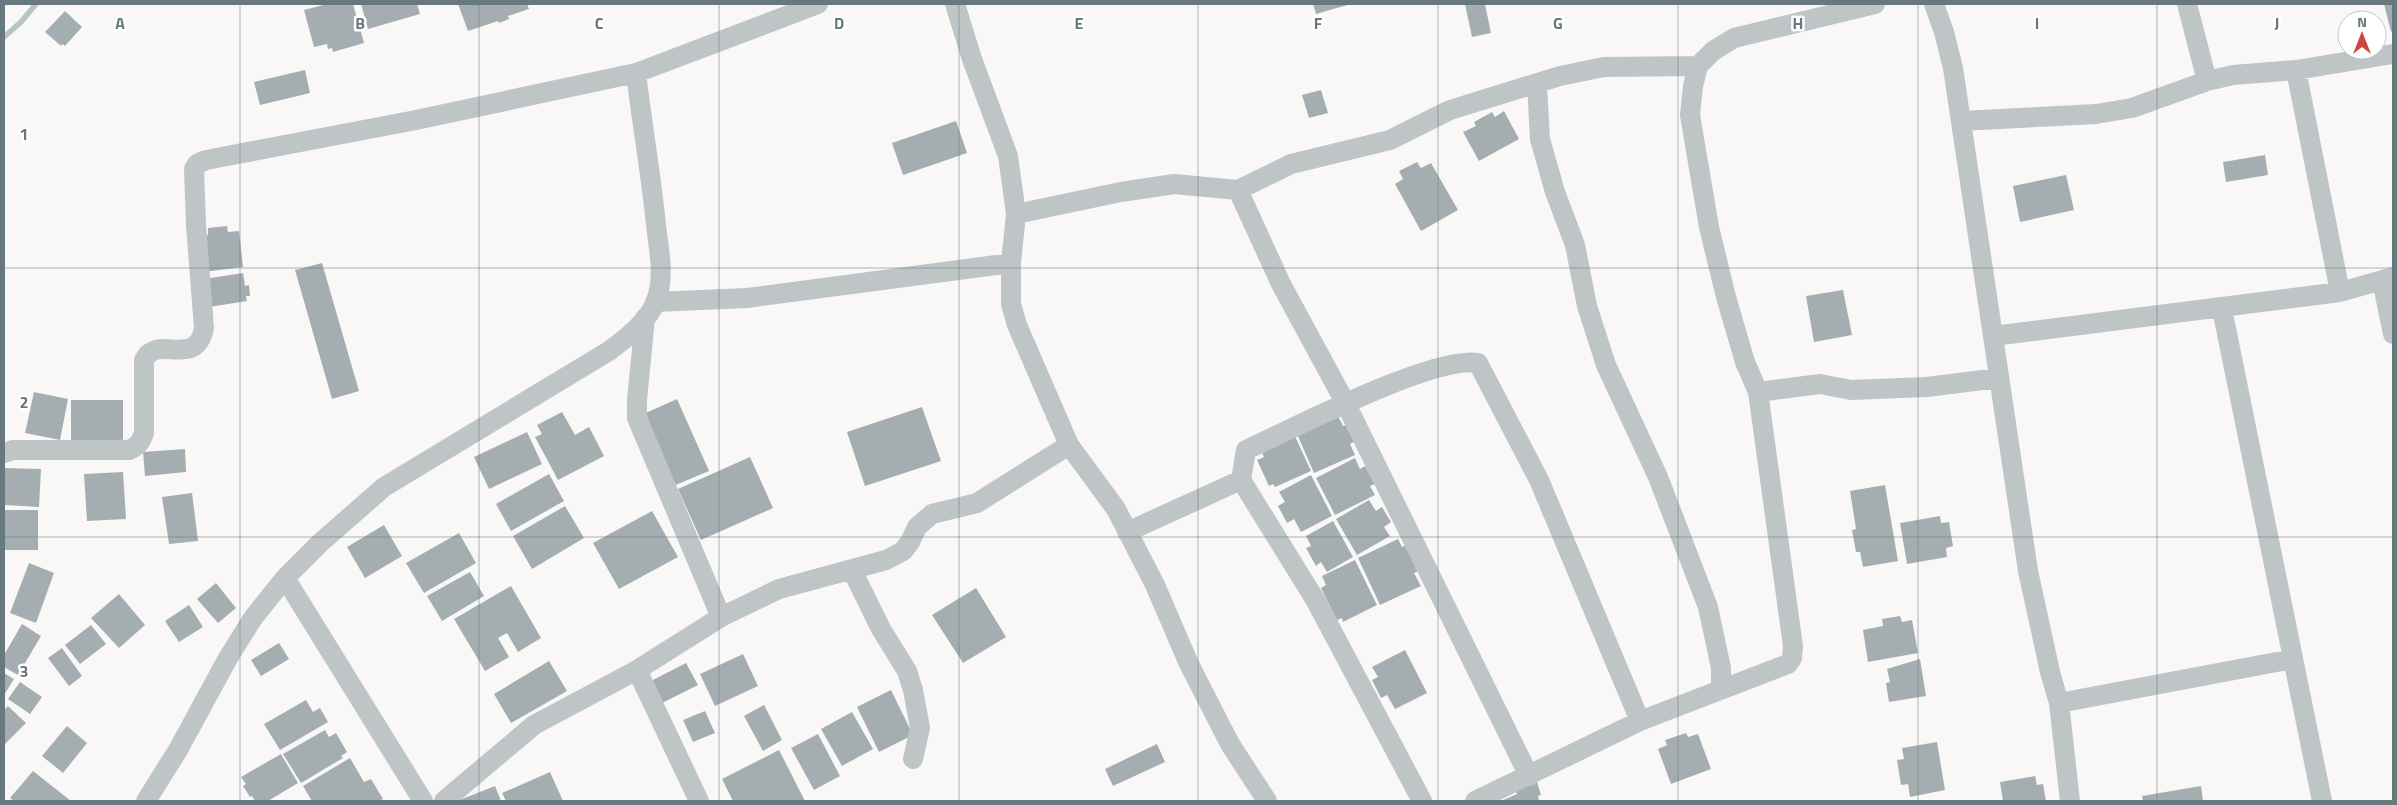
<svg xmlns="http://www.w3.org/2000/svg" width="2397" height="805" viewBox="0 0 2397 805" font-family="'Titillium Web',sans-serif">
  <style>
    .lines { fill: none; stroke-linecap: round; stroke-linejoin: round }
    .stream { stroke: #b6c3c5; stroke-width: 5.5 }
    .building { fill: #a4aeb1 }
    .minor { stroke: #bfc4c6; stroke-width: 20 }
    .grid { fill: none; stroke: #67797e; stroke-width: 1; stroke-opacity: 0.55 }
    .grid-label { font-size: 16px; text-anchor: middle; font-weight: bold; fill: #67797e; stroke: #fff; stroke-width: 5; stroke-linejoin: round; paint-order: stroke }
  </style>
  <rect width="100%" height="100%" fill="#f9f8f7"/>
  <g class="lines">
    <!-- stream -->
    <path class="stream" d="M 4,37 L 21,22 L 36,4"/>
  </g>
  <!-- building -->
  <path class="building" d="M 327,4 L 353,4 L 364,43 L 333,52 L 332,48 L 328,49 L 327,44 L 314,47 L 304,10 Z
    M 361,4 L 417,4 L 420,14 L 368,29 Z
    M 458,4 L 527,4 L 529,9 L 508,16 L 509,19 L 499,23 L 498,21 L 468,31 Z
    M 1313,4 L 1351,4 L 1316,14 Z
    M 1465,4 L 1485,4 L 1491,33 L 1472,37 Z
    M 2384,4 L 2393,4 L 2393,31 L 2391,32 Z
    M 65,11 L 82,27 L 65,46 L 62,44 L 61,46 L 45,32 Z
    M 305,70 L 310,93 L 260,105 L 254,82 Z
    M 1321,90 L 1328,113 L 1309,118 L 1302,95 Z
    M 1504,111 L 1519,139 L 1479,161 L 1463,132 L 1476,126 L 1474,122 L 1492,112 L 1495,117 Z
    M 956,121 L 967,153 L 903,175 L 892,143 Z
    M 2265,155 L 2268,175 L 2226,182 L 2223,162 Z
    M 1417,162 L 1421,168 L 1431,163 L 1458,210 L 1421,231 L 1395,184 L 1403,179 L 1399,171 Z
    M 2066,175 L 2074,210 L 2020,222 L 2013,186 Z
    M 227,226 L 228,232 L 239,231 L 243,267 L 203,272 L 199,237 L 208,235 L 208,228 Z
    M 322,263 L 359,391 L 332,399 L 295,270 Z
    M 243,273 L 245,286 L 249,285 L 250,296 L 246,296 L 247,301 L 209,307 L 204,279 Z
    M 1843,290 L 1852,335 L 1814,342 L 1806,296 Z
    M 34,392 L 68,399 L 60,440 L 25,433 Z
    M 677,399 L 709,471 L 671,487 L 639,416 Z
    M 71,400 L 123,400 L 123,443 L 71,443 Z
    M 922,407 L 941,461 L 865,486 L 847,432 Z
    M 562,412 L 575,435 L 589,427 L 604,456 L 558,480 L 535,437 L 542,434 L 537,425 Z
    M 1338,416 L 1343,426 L 1346,425 L 1354,442 L 1350,444 L 1355,455 L 1314,473 L 1297,434 Z
    M 527,432 L 542,464 L 489,489 L 474,457 Z
    M 1294,434 L 1311,471 L 1275,487 L 1273,484 L 1269,486 L 1257,460 L 1264,457 L 1260,449 Z
    M 185,449 L 186,472 L 145,476 L 143,452 Z
    M 750,457 L 773,508 L 701,540 L 678,489 Z
    M 1355,458 L 1360,469 L 1365,466 L 1375,484 L 1370,486 L 1375,495 L 1335,515 L 1316,478 Z
    M 4,468 L 41,469 L 39,507 L 4,505 Z
    M 123,472 L 126,519 L 87,521 L 84,474 Z
    M 549,474 L 564,501 L 511,531 L 496,504 Z
    M 1311,475 L 1332,516 L 1301,532 L 1294,519 L 1287,523 L 1278,506 L 1285,502 L 1279,492 Z
    M 1885,485 L 1898,561 L 1863,567 L 1860,552 L 1856,552 L 1852,530 L 1856,529 L 1850,491 Z
    M 192,493 L 198,541 L 169,544 L 162,497 Z
    M 1369,500 L 1376,511 L 1382,507 L 1391,522 L 1384,527 L 1390,536 L 1357,555 L 1336,519 Z
    M 565,506 L 584,538 L 532,569 L 513,536 Z
    M 4,510 L 38,510 L 38,550 L 4,550 Z
    M 652,511 L 678,557 L 619,589 L 593,543 Z
    M 1940,516 L 1941,523 L 1949,522 L 1953,546 L 1946,548 L 1947,557 L 1907,564 L 1900,523 Z
    M 1333,521 L 1353,557 L 1327,572 L 1321,562 L 1316,566 L 1306,548 L 1311,546 L 1306,536 Z
    M 384,525 L 402,556 L 365,578 L 347,547 Z
    M 459,533 L 476,563 L 424,593 L 406,563 Z
    M 1398,539 L 1402,547 L 1408,544 L 1420,570 L 1414,573 L 1421,586 L 1380,605 L 1358,558 Z
    M 1355,560 L 1377,605 L 1343,622 L 1342,618 L 1337,620 L 1321,588 L 1326,585 L 1322,576 Z
    M 29,563 L 54,573 L 36,623 L 10,613 Z
    M 470,572 L 484,596 L 442,621 L 427,596 Z
    M 216,583 L 236,608 L 218,623 L 197,599 Z
    M 511,586 L 541,638 L 518,652 L 507,633 L 498,638 L 509,657 L 485,671 L 454,619 Z
    M 976,588 L 1006,637 L 963,663 L 932,615 Z
    M 119,594 L 145,625 L 119,648 L 91,618 Z
    M 189,605 L 203,627 L 179,642 L 165,621 Z
    M 1900,616 L 1902,622 L 1912,620 L 1918,653 L 1868,662 L 1863,630 L 1883,626 L 1882,619 Z
    M 22,624 L 41,636 L 18,675 L 4,667 L 4,655 Z
    M 91,625 L 106,644 L 80,664 L 65,645 Z
    M 279,643 L 289,659 L 261,676 L 251,660 Z
    M 62,648 L 82,676 L 69,686 L 48,658 Z
    M 1405,650 L 1427,693 L 1395,709 L 1387,695 L 1381,698 L 1372,680 L 1378,677 L 1372,667 Z
    M 743,654 L 758,686 L 715,706 L 700,674 Z
    M 1920,659 L 1926,696 L 1889,702 L 1886,683 L 1890,682 L 1887,669 Z
    M 549,661 L 567,691 L 511,723 L 494,694 Z
    M 686,663 L 698,685 L 662,703 L 651,681 Z
    M 4,673 L 14,679 L 4,695 Z
    M 20,682 L 42,697 L 30,714 L 8,699 Z
    M 891,690 L 913,735 L 879,752 L 857,707 Z
    M 306,700 L 313,712 L 320,708 L 328,722 L 280,750 L 264,724 Z
    M 764,705 L 782,740 L 763,751 L 744,716 Z
    M 8,706 L 26,723 L 4,745 L 4,710 Z
    M 705,711 L 715,733 L 693,742 L 683,720 Z
    M 852,712 L 873,749 L 842,766 L 821,729 Z
    M 67,726 L 87,743 L 63,773 L 42,756 Z
    M 325,730 L 329,737 L 336,733 L 347,752 L 341,756 L 343,758 L 301,783 L 283,754 Z
    M 1686,733 L 1688,737 L 1698,734 L 1711,769 L 1671,784 L 1658,749 L 1667,745 L 1665,740 Z
    M 818,734 L 840,776 L 814,790 L 791,748 Z
    M 1937,742 L 1945,790 L 1910,797 L 1908,784 L 1901,785 L 1897,760 L 1904,759 L 1902,748 Z
    M 1157,744 L 1165,762 L 1113,786 L 1105,769 Z
    M 779,750 L 805,801 L 733,801 L 722,779 Z
    M 281,754 L 298,783 L 268,801 L 255,801 L 252,796 L 250,797 L 243,786 L 246,784 L 241,777 Z
    M 350,758 L 364,782 L 371,779 L 383,799 L 378,801 L 312,801 L 303,786 Z
    M 33,771 L 71,801 L 14,801 L 10,798 Z
    M 550,772 L 563,801 L 506,801 L 502,793 Z
    M 2035,776 L 2037,785 L 2043,784 L 2046,801 L 2003,801 L 2000,782 Z
    M 1536,779 L 1541,795 L 1538,796 L 1539,801 L 1501,801 L 1517,794 L 1514,786 Z
    M 495,786 L 501,801 L 457,801 Z
    M 2201,786 L 2203,801 L 2143,801 L 2142,796 Z"/>
  <g class="lines">
    <!-- minor -->
    <path class="minor" d="M 955,4 L 972,59 L 1008,156 L 1016,214 L 1011,263 L 1011,304 L 1017,325 L 1069,445 L 1116,509 L 1155,585 L 1189,664 L 1230,744 L 1267,801
      M 1875,4 L 1734,38 L 1713,51 L 1698,66 L 1693,86 L 1690,115 L 1709,227 L 1726,297 L 1745,362 L 1758,392 L 1820,384 L 1851,390 L 1927,387 L 1998,378
      M 1934,4 L 1944,32 L 1953,68 L 2028,571 L 2050,672 L 2059,703 L 2070,801
      M 2187,4 L 2207,81 L 2233,75 L 2296,70 L 2393,54
      M 2296,70 L 2340,292
      M 1537,84 L 1540,139 L 1555,192 L 1575,245 L 1587,306 L 1606,365 L 1658,477 L 1708,607 L 1721,668 L 1721,690
      M 1961,121 L 2096,114 L 2132,108 L 2207,81
      M 1238,190 L 1281,284 L 1346,404 L 1529,776
      M 1016,214 L 1121,192 L 1174,184 L 1238,190 L 1291,164 L 1390,140 L 1450,110 L 1560,76 L 1604,67 L 1698,66
      M 2382,280 L 2393,334
      M 655,302 L 747,298 L 1011,263
      M 2222,309 L 2322,801
      M 1993,336 L 2340,292 L 2393,277
      M 4,453 L 13,450 L 129,450 C 138,446 141,442 144,433 L 144,360 C 157,333 196,370 204,328 L 196,225 L 194,169 L 197,164 L 206,160 L 416,120 L 636,73
      M 1241,480 L 1246,450 C 1292,429 1434,355 1478,363 L 1539,480 L 1640,721
      M 1127,532 L 1241,480 L 1316,601 L 1422,801
      M 852,570 L 881,629 L 907,671 L 913,690 L 920,728 L 913,759
      M 285,578 L 423,801
      M 721,617 L 779,589 L 886,560 L 903,551 L 910,542 L 917,527 L 932,514 L 977,503 L 1069,445
      M 637,670 L 699,801
      M 2059,703 L 2293,659
      M 146,801 L 178,750 L 228,658 L 253,618 L 285,578 L 320,543 L 384,487 L 609,351 C 626,338 648,322 656,301 C 665,276 659,251 656,225 C 651,174 642,124 636,73 L 818,4
      M 444,801 L 534,725 L 637,670 L 721,617 L 637,418 L 637,400 L 645,318
      M 1475,801 L 1640,721 L 1788,664 L 1792,658 L 1793,646 L 1758,392"/>
  </g>
  <!-- grid -->
  <path class="grid" d="M 240,4 L 240,801M 479,4 L 479,801M 719,4 L 719,801M 959,4 L 959,801M 1198,4 L 1198,801M 1438,4 L 1438,801M 1678,4 L 1678,801M 1918,4 L 1918,801M 2157,4 L 2157,801M 4,268 L 2393,268M 4,537 L 2393,537"/>
  <g class="grid-label">
    <text x="120" y="29">A</text>
    <text x="360" y="29">B</text>
    <text x="599" y="29">C</text>
    <text x="839" y="29">D</text>
    <text x="1079" y="29">E</text>
    <text x="1318" y="29">F</text>
    <text x="1558" y="29">G</text>
    <text x="1798" y="29">H</text>
    <text x="2037" y="29">I</text>
    <text x="2277" y="29">J</text>
    <text x="24" y="140">1</text>
    <text x="24" y="408">2</text>
    <text x="24" y="677">3</text>
  </g>
  <!-- border -->
  <rect width="2397" height="805" fill="none" stroke="#67797e" stroke-width="10"/>
  <!-- north arrow -->
  <g transform="translate(2362 35)"><circle r="24" fill="#ffffff" stroke="#c2c9cb"/>
  <path d="M0-4L9 19L0 12L-9 19Z" fill="#ce4642"/>
  <text y="-8" font-size="14" font-weight="bold" text-anchor="middle" fill="#67797e">N</text>
  </g>
</svg>
